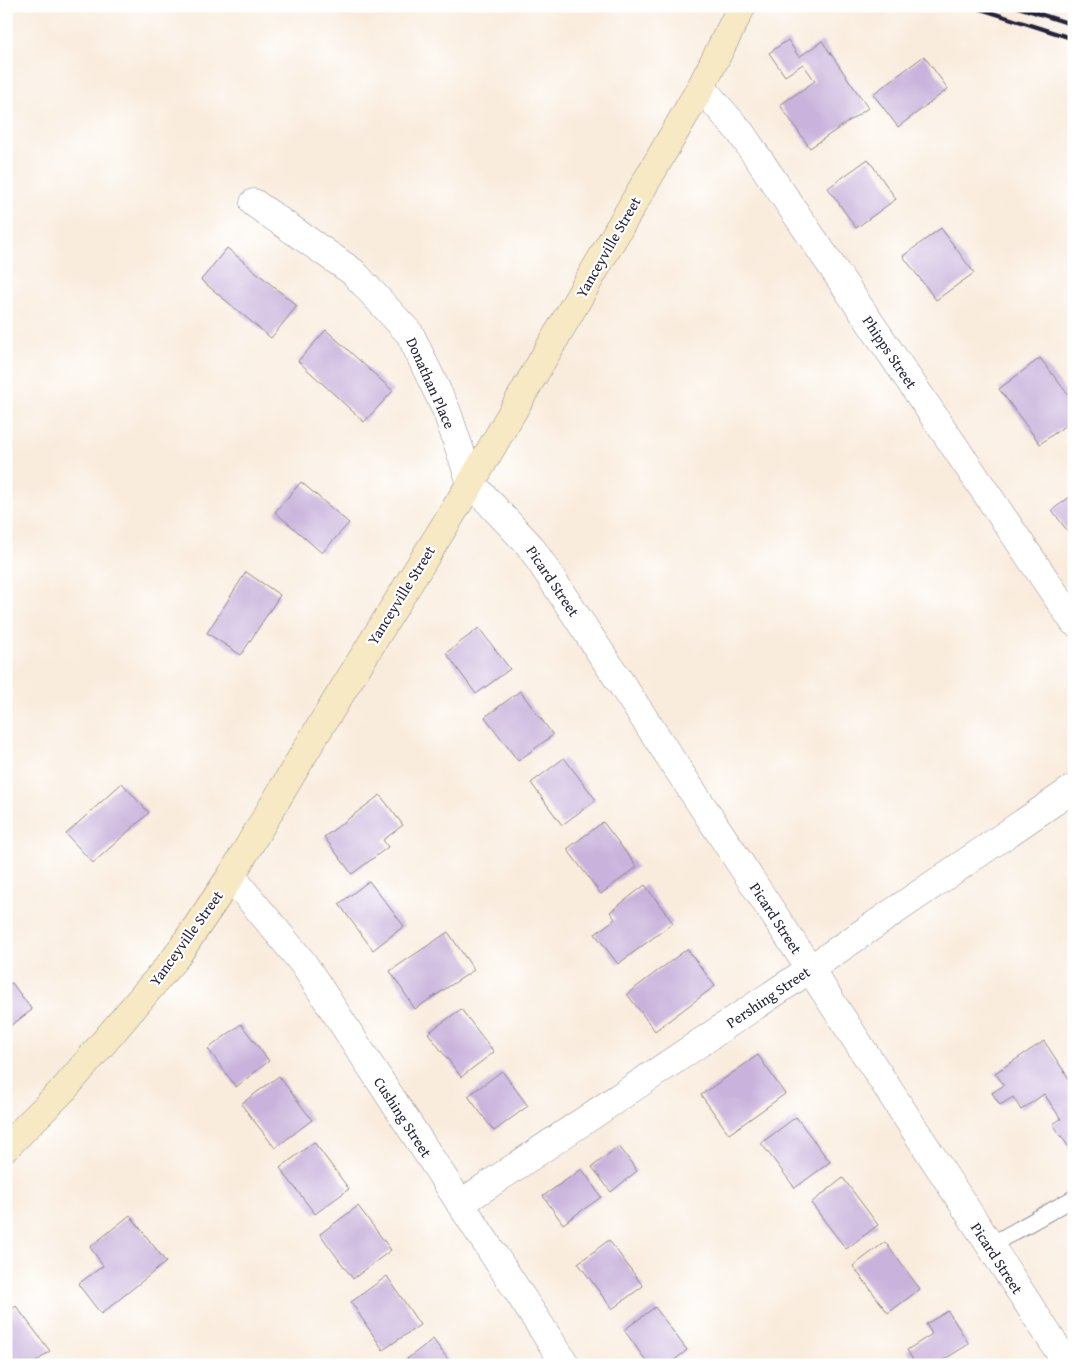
<svg xmlns="http://www.w3.org/2000/svg" width="1080" height="1371" viewBox="0 0 1080 1371" font-family="'Gentium Book Plus',serif">
  <style>
    .building { fill: #c9b3dc }
    .lines { fill: none; stroke-linecap: round; stroke-linejoin: round }
    .service-casing { stroke: #8e878c; stroke-width: 18 }
    .minor-casing { stroke: #8e878c; stroke-width: 29 }
    .secondary-casing { stroke: #8e878c; stroke-width: 29 }
    .service { stroke: #fff; stroke-width: 16 }
    .minor { stroke: #fff; stroke-width: 28 }
    .secondary { stroke: #f6e9c3; stroke-width: 28 }
    .rail { stroke: #22223b; stroke-width: 4 }
    .labels { text-anchor: middle; dominant-baseline: central; stroke-width: 4.5; stroke-linejoin: round; paint-order: stroke }
    .street-label { font-size: 15px; fill: #22223b; stroke: #fff }
  </style>
  <rect width="100%" height="100%" fill="#fff"/>
  <filter id="ink" filterUnits="userSpaceOnUse"><feTurbulence type="fractalNoise" baseFrequency=".02" numOctaves="2"/><feDisplacementMap in="SourceGraphic" scale="10" xChannelSelector="R" yChannelSelector="G"/><feConvolveMatrix kernelMatrix="1 2 1 2 8 2 1 2 1" color-interpolation-filters="sRGB"/></filter>
  <filter id="wash" filterUnits="userSpaceOnUse"><feTurbulence type="fractalNoise" baseFrequency=".0096" numOctaves="4" result="noise"/><feDisplacementMap in="SourceGraphic" scale="20" xChannelSelector="R" yChannelSelector="G"/><feGaussianBlur stdDeviation="1.12" result="paint"/><feColorMatrix in="noise" values="0 0 0 0 0 0 0 0 0 0 0 0 0 0 0 0 0 1.4 0 .05"/><feComposite in="paint" operator="in"/></filter>
  <g filter="url(#wash)">
    <rect width="100%" height="100%" fill="#f9ecdd"/>
    <g id="blocks">
      <!-- building -->
      <path class="building" d="M 788,40 L 799,57 L 822,41 L 868,108 L 810,148 L 780,105 L 815,81 L 803,64 L 785,76 L 769,53 Z
        M 924,56 L 948,89 L 898,127 L 873,94 Z
        M 868,159 L 896,199 L 856,228 L 828,188 Z
        M 941,228 L 974,273 L 936,300 L 903,256 Z
        M 227,248 L 297,306 L 271,338 L 201,280 Z
        M 326,330 L 393,391 L 364,422 L 298,361 Z
        M 1040,358 L 1074,402 L 1074,419 L 1040,444 L 999,389 Z
        M 301,482 L 349,523 L 322,553 L 275,512 Z
        M 1074,494 L 1074,540 L 1052,510 Z
        M 246,572 L 280,595 L 241,655 L 207,633 Z
        M 479,628 L 510,669 L 476,694 L 446,653 Z
        M 520,691 L 553,735 L 518,761 L 485,717 Z
        M 564,758 L 596,800 L 562,825 L 531,783 Z
        M 122,783 L 149,813 L 93,863 L 66,834 Z
        M 380,795 L 403,825 L 383,840 L 388,847 L 352,874 L 324,837 Z
        M 603,822 L 637,867 L 601,894 L 567,849 Z
        M 369,881 L 404,926 L 373,950 L 339,904 Z
        M 645,885 L 673,923 L 618,964 L 595,934 L 615,919 L 610,912 Z
        M 448,932 L 474,970 L 415,1009 L 390,971 Z
        M 687,949 L 715,986 L 655,1031 L 627,994 Z
        M 12,983 L 32,1010 L 6,1029 L 6,987 Z
        M 461,1009 L 494,1052 L 461,1077 L 428,1033 Z
        M 241,1024 L 269,1061 L 236,1087 L 208,1049 Z
        M 1044,1041 L 1074,1086 L 1074,1155 L 1053,1124 L 1061,1119 L 1044,1094 L 1021,1110 L 1013,1097 L 1000,1105 L 992,1093 L 1004,1085 L 995,1073 Z
        M 758,1055 L 785,1094 L 729,1134 L 701,1095 Z
        M 502,1071 L 528,1106 L 494,1131 L 468,1096 Z
        M 279,1076 L 312,1120 L 275,1148 L 241,1104 Z
        M 796,1117 L 830,1162 L 795,1188 L 761,1143 Z
        M 314,1142 L 349,1189 L 315,1214 L 280,1168 Z
        M 619,1146 L 637,1171 L 611,1192 L 592,1167 Z
        M 582,1169 L 601,1197 L 563,1224 L 543,1196 Z
        M 843,1178 L 878,1225 L 846,1249 L 811,1203 Z
        M 358,1206 L 391,1250 L 353,1279 L 320,1234 Z
        M 130,1215 L 166,1262 L 101,1314 L 78,1284 L 103,1266 L 90,1247 Z
        M 609,1240 L 643,1286 L 612,1309 L 578,1263 Z
        M 885,1242 L 920,1289 L 888,1313 L 853,1266 Z
        M 387,1276 L 420,1325 L 383,1350 L 351,1302 Z
        M 16,1306 L 50,1351 L 32,1365 L 6,1365 L 6,1314 Z
        M 655,1307 L 687,1350 L 668,1365 L 649,1365 L 624,1330 Z
        M 948,1311 L 969,1344 L 935,1365 L 916,1365 L 907,1350 L 932,1334 L 926,1324 Z
        M 433,1339 L 452,1365 L 399,1365 Z"/>
    </g>
  </g>
  <g filter="url(#ink)">
    <use href="#blocks" fill-opacity="0" stroke="#8e878c" stroke-width="1"/>
    <g class="lines">
      <!-- service casing -->
      <g class="service-casing">
        <path id="service" d="M 989,1246 L 1074,1198"/>
      </g>
      <!-- minor casing -->
      <g class="minor-casing">
        <path id="minor" d="M 701,87 L 741,133 L 1074,622
          M 254,203 L 353,272 L 410,334 L 447,412 L 471,483 L 530,546 L 810,969 L 1068,1365
          M 231,876 L 303,963 L 566,1365
          M 460,1204 L 810,969 L 1074,788"/>
      </g>
      <!-- secondary casing -->
      <g class="secondary-casing">
        <path id="secondary" d="M 6,1147 L 65,1088 L 176,957 L 231,876 L 315,735 L 471,483 L 701,87 L 742,6"/>
      </g>
      <!-- service -->
      <use href="#service" class="service"/>
      <!-- minor -->
      <use href="#minor" class="minor"/>
      <!-- secondary -->
      <use href="#secondary" class="secondary"/>
      <!-- rail -->
      <path class="rail" d="M 971,6 L 1074,39
        M 1015,6 L 1074,25"/>
    </g>
  </g>
  <g class="labels">
    <!-- street labels -->
    <g class="street-label">
      <text transform="translate(608 247) rotate(-60)">Yanceyville Street</text>
      <text transform="translate(890 352) rotate(56)">Phipps Street</text>
      <text transform="translate(431 383) rotate(66)">Donathan Place</text>
      <text transform="translate(553 581) rotate(56)">Picard Street</text>
      <text transform="translate(401 595) rotate(-58)">Yanceyville Street</text>
      <text transform="translate(776 918) rotate(57)">Picard Street</text>
      <text transform="translate(186 938) rotate(-54)">Yanceyville Street</text>
      <text transform="translate(768 997) rotate(-34)">Pershing Street</text>
      <text transform="translate(403 1117) rotate(57)">Cushing Street</text>
      <text transform="translate(997 1258) rotate(57)">Picard Street</text>
    </g>
  </g>
  <!-- margin -->
  <rect width="1080" height="1371" fill="none" stroke="#fff" stroke-width="25"/>
</svg>
